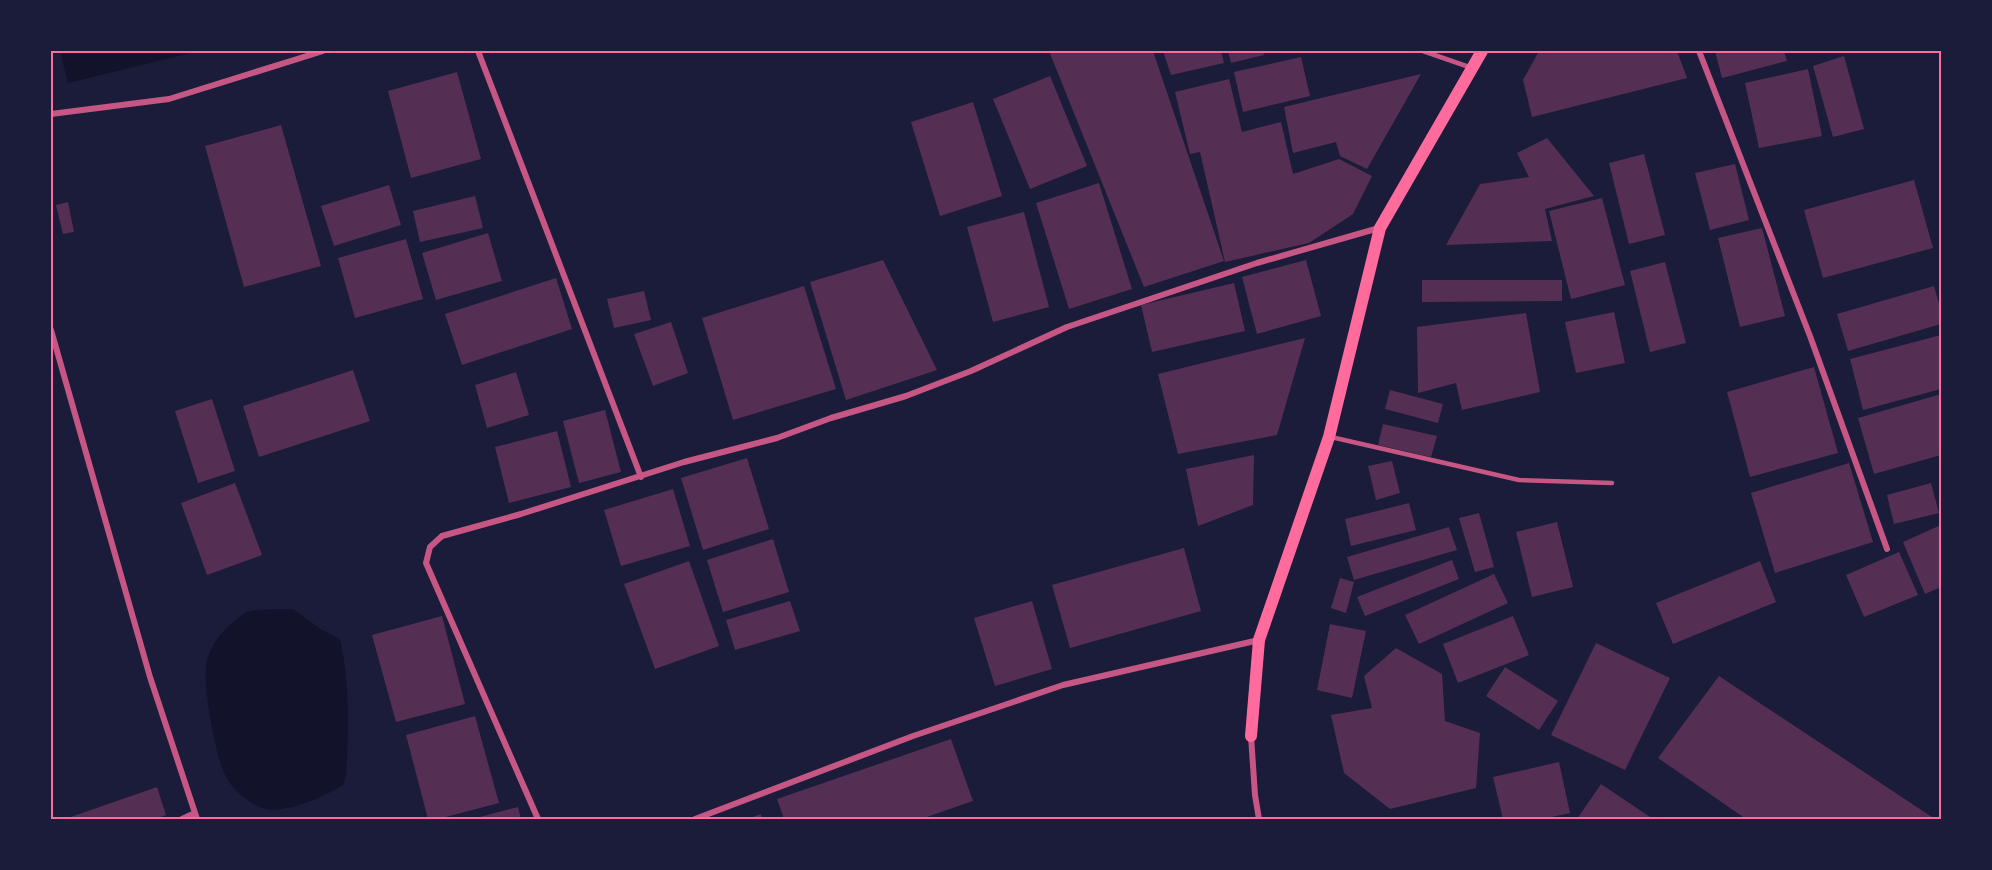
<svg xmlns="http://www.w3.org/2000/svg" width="1992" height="870" viewBox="0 0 1992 870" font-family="'Fira Sans Condensed',sans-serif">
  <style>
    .water { fill: #12122b }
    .building { fill: #542f53 }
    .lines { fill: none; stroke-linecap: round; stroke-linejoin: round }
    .service { stroke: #c65784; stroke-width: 4.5 }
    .minor { stroke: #c65784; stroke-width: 6 }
    .secondary { stroke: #ff6b9d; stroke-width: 12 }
    .neatline { fill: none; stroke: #ff6b9d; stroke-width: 2 }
  </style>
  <rect width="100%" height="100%" fill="#1b1b3a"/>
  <!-- water -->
  <path class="water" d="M 60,51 L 199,51 L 68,83 Z
    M 293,609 L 322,630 L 340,639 C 350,684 349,730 346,776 L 343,785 C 323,797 298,808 274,810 C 257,811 234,792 226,777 C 216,759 201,680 207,660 C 212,644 220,634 232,623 C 237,620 242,613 247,612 C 260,608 279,610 293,609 Z"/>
  <!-- building -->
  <path class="building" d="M 1049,51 L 1153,51 L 1224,261 L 1144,287 Z
    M 1163,51 L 1221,51 L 1224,63 L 1171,75 Z
    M 1228,51 L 1263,51 L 1264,55 L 1231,63 Z
    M 1539,51 L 1677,51 L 1687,78 L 1532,117 L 1523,80 Z
    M 1715,51 L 1784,51 L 1787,61 L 1722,78 Z
    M 1844,56 L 1864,129 L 1833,137 L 1813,66 Z
    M 1301,57 L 1310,96 L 1243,112 L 1234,72 Z
    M 1808,69 L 1822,136 L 1759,148 L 1745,83 Z
    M 457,72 L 481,159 L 411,178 L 388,91 Z
    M 1421,74 L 1367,169 L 1340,156 L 1336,142 L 1293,153 L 1284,107 Z
    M 1050,76 L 1087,166 L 1030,189 L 993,99 Z
    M 1229,79 L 1242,132 L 1281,122 L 1293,174 L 1339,159 L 1372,176 L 1353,214 L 1309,243 L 1225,262 L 1200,152 L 1190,154 L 1175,92 Z
    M 973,102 L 1002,196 L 940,216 L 911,122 Z
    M 281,125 L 321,266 L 244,287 L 205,146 Z
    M 1547,138 L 1594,196 L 1545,209 L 1552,241 L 1446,245 L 1480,184 L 1529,177 L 1517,153 Z
    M 1644,154 L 1665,235 L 1629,244 L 1609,163 Z
    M 1735,164 L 1749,220 L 1710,230 L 1695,173 Z
    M 1914,180 L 1933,248 L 1823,278 L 1804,210 Z
    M 1099,183 L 1132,289 L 1069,309 L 1036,203 Z
    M 389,185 L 401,225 L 334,246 L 321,206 Z
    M 475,196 L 483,228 L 420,242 L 413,211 Z
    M 1602,198 L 1625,285 L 1571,299 L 1549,211 Z
    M 68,202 L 74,232 L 63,234 L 56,205 Z
    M 1024,212 L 1049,307 L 993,322 L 967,227 Z
    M 1762,228 L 1785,316 L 1740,327 L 1718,238 Z
    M 488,233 L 502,281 L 436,300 L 422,253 Z
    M 406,239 L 423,299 L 355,318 L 338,258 Z
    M 883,260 L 937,370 L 846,400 L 810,282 Z
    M 1306,260 L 1321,316 L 1257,334 L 1242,277 Z
    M 1665,262 L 1686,343 L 1650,352 L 1630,271 Z
    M 556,278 L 572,329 L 462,365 L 445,314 Z
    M 1422,280 L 1562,280 L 1562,301 L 1422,302 Z
    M 1234,283 L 1245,331 L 1152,352 L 1141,305 Z
    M 804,286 L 836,389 L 733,420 L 702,318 Z
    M 1934,286 L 1941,311 L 1941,324 L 1848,351 L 1837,314 Z
    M 644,291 L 651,320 L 614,328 L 607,299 Z
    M 1614,312 L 1625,363 L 1576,373 L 1565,322 Z
    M 1526,313 L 1540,392 L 1462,410 L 1456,383 L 1418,393 L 1417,327 Z
    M 671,322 L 688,373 L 653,386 L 634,334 Z
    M 1941,335 L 1941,389 L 1863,410 L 1850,359 Z
    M 1305,338 L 1277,435 L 1178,454 L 1158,374 Z
    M 1814,367 L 1838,453 L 1750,477 L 1727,392 Z
    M 353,370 L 370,421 L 259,457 L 243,406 Z
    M 516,372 L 529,415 L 487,428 L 475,385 Z
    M 1390,390 L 1443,404 L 1438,423 L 1385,409 Z
    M 1941,394 L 1941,455 L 1874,474 L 1858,418 Z
    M 212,399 L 235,471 L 198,483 L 175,411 Z
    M 605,410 L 621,472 L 579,483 L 563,421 Z
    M 1383,424 L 1437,436 L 1431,457 L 1378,445 Z
    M 557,431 L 571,487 L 509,503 L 495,447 Z
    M 1254,455 L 1253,505 L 1198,526 L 1186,469 Z
    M 747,458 L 769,529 L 703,550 L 681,478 Z
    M 1392,461 L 1400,493 L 1376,500 L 1368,466 Z
    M 1849,463 L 1873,542 L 1775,573 L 1751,493 Z
    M 235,483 L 262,555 L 207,575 L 181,503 Z
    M 1931,483 L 1939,513 L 1894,524 L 1887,495 Z
    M 673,489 L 690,546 L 621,566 L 604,510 Z
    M 1409,503 L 1416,530 L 1351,546 L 1345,519 Z
    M 1479,513 L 1494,567 L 1475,572 L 1459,518 Z
    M 1557,522 L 1573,587 L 1532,597 L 1516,532 Z
    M 1941,525 L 1941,587 L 1925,594 L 1903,542 Z
    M 1449,527 L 1457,550 L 1354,580 L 1347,557 Z
    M 773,539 L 789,592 L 723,612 L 707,560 Z
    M 1184,548 L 1201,611 L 1070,648 L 1052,585 Z
    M 1899,552 L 1918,595 L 1864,617 L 1846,575 Z
    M 1452,560 L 1459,579 L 1365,616 L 1357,597 Z
    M 689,561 L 719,646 L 655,669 L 624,584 Z
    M 1760,561 L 1776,602 L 1673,644 L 1656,603 Z
    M 1494,574 L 1508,603 L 1419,644 L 1405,615 Z
    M 1340,578 L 1354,582 L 1346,613 L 1331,608 Z
    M 790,601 L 800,631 L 735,650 L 726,620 Z
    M 1032,601 L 1052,669 L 995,686 L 974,618 Z
    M 442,616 L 465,704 L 396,722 L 372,635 Z
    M 1513,616 L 1529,655 L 1458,683 L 1443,644 Z
    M 1330,624 L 1366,631 L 1352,698 L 1317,690 Z
    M 1596,643 L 1670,678 L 1625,770 L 1551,735 Z
    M 1396,648 L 1442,674 L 1445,721 L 1480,733 L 1476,788 L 1390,809 L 1344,773 L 1331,715 L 1372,708 L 1364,676 Z
    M 1505,667 L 1558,701 L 1539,730 L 1486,696 Z
    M 1719,676 L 1935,819 L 1746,819 L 1658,758 Z
    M 475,716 L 499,803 L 438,819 L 428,819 L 406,735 Z
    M 951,739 L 973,801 L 921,819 L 784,819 L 777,799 Z
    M 1559,762 L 1570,813 L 1542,819 L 1503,819 L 1493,777 Z
    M 1601,784 L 1653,819 L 1577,819 Z
    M 157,787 L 166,815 L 155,819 L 65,819 Z
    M 518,807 L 521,819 L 476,819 L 476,818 Z
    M 761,814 L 762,819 L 748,819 Z"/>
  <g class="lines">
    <!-- service -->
    <path class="service" d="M 1423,51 L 1472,68
      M 1331,437 L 1519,480 L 1612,483"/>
    <!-- minor -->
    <path class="minor" d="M 478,51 L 641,477
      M 1699,51 L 1810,336 L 1887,549
      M 51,114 L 169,99 L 323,51
      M 51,330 L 150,677 L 197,819
      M 1251,736 L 1255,795 L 1259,819
      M 182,819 L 195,813
      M 538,819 L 426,563 L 430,547 L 442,536 L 521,514 L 684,462 L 777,438 L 831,418 L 906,396 L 971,371 L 1067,327 L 1257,263 L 1379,228
      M 695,819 L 913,736 L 1063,685 L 1259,640"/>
    <!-- secondary -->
    <path class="secondary" d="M 1251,736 L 1259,640 L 1329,437 L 1380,228 L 1482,51"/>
  </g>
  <!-- border -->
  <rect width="1992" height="870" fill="none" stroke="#1b1b3a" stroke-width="105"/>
  <rect x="52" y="52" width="1888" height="766" class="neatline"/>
</svg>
